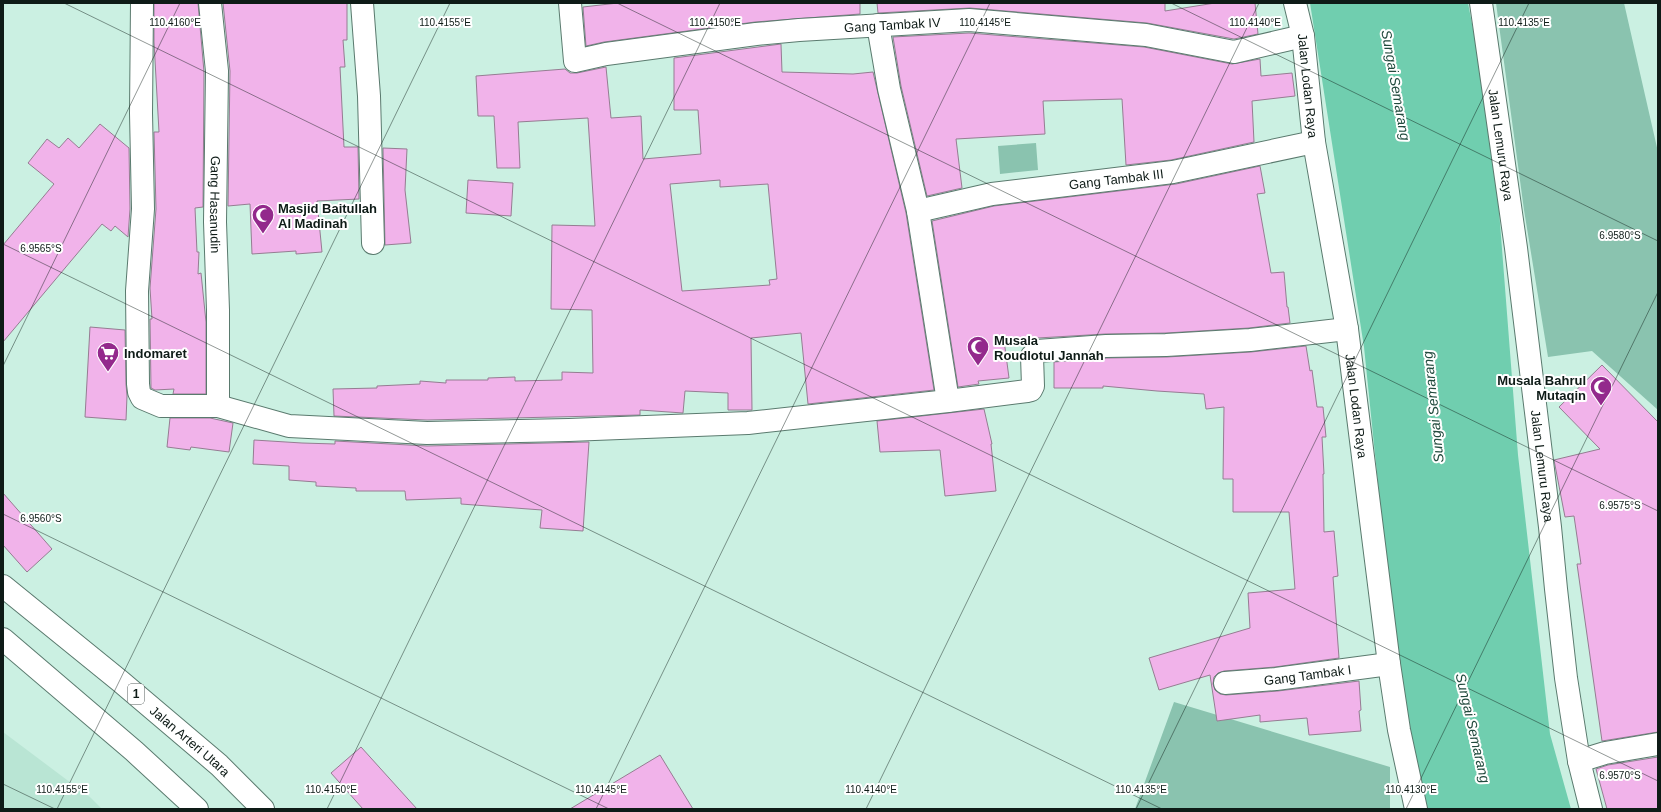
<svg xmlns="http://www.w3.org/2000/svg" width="1661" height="812" viewBox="0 0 1661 812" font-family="Helvetica,sans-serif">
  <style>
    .built { fill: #b9e5d4 }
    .green { fill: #8ac3af }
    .water { fill: #70ceaf }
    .building { fill: #f1b3ea; stroke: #957d92; fill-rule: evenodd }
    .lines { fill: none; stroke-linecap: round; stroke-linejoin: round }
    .street-casing { stroke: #5a7a6e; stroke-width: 24 }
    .highway-casing { stroke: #5a7a6e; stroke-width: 24 }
    .street { stroke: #fff; stroke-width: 22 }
    .highway { stroke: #fff; stroke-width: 22 }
    .ticks { fill: none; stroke: #0e1b17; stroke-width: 1; stroke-opacity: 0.45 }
    .labels { text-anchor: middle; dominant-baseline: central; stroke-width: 4; stroke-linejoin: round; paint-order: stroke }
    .shield { fill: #fff; stroke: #565f5d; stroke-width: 1 }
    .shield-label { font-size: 12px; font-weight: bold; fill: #0e1b17 }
    .street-label { font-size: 13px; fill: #0e1b17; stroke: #fff }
    .poi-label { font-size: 13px; font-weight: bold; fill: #0e1b17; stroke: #fff; text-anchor: start }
    .water-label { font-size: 14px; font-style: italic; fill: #214a3d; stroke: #fff }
    .ticks-label { font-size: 10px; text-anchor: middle; fill: #0e1b17; stroke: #fff; stroke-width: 4; stroke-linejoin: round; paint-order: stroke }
  </style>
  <rect width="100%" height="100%" fill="#cbf0e2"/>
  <!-- built -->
  <path class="built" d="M 3,732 L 91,798 L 102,809 L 3,809 Z"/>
  <!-- green -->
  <path class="green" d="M 1496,3 L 1624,3 L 1658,152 L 1658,410 L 1592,351 L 1548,357 L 1524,210 Z
    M 1036,143 L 1038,170 L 1000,174 L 998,146 Z
    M 1174,702 L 1390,767 L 1390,809 L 1135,809 Z"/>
  <!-- water -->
  <path class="water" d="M 1310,3 L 1468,3 L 1493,133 L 1518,455 L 1550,734 L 1571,809 L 1427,809 L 1398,678 L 1364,347 Z"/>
  <!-- building -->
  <path class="building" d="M 154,3 L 198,3 L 204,72 L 203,207 L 195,208 L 197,252 L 199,252 L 198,274 L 201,273 L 206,322 L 206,394 L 173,394 L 174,389 L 155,390 L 151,388 L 150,319 L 152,319 L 150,288 L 156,209 L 154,132 L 159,132 L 154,42 Z
    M 223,3 L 347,3 L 347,40 L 343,40 L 345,67 L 340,67 L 344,147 L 358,147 L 359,199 L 317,201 L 322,252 L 296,254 L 296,251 L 252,254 L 250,204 L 228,206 L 230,71 Z
    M 618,3 L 860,3 L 860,14 L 755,22 L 604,42 L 586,46 L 583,7 Z
    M 877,3 L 1165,3 L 1165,11 L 1215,3 L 1255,3 L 1258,34 L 1234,39 L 1147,23 L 970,8 L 878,13 Z
    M 969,33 L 1144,47 L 1232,64 L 1260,59 L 1261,76 L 1292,73 L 1295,96 L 1252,101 L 1254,142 L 1171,160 L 1126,165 L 1122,99 L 1043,101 L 1045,134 L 956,139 L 962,188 L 927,196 L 901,86 L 893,37 Z
    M 781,44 L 782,72 L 853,74 L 873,72 L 906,213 L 934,390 L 808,404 L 801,333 L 751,338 L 752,410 L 728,410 L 728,393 L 685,391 L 683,413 L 640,410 L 640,415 L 427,420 L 334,416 L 333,389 L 377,388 L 377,386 L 420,384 L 420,381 L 446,383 L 446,380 L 488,380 L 488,378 L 515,377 L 515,381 L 562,380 L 562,372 L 593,373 L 592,310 L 551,309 L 552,225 L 595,226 L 588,118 L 518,122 L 520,168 L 497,168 L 494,116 L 478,116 L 476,76 L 565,69 L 570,73 L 577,73 L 606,67 L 611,118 L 641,116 L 643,159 L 701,154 L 698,110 L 674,110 L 674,58 ZM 720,180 L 720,187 L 768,184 L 777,279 L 769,280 L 770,285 L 682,291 L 670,184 Z
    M 100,124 L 129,148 L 130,209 L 128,237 L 115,226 L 111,231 L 102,224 L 3,342 L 3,245 L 54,184 L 28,163 L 47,139 L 59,148 L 68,138 L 79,148 Z
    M 383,148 L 407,149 L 405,190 L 411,243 L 385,245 Z
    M 1260,166 L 1265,193 L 1257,194 L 1271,273 L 1284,272 L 1287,307 L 1288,307 L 1290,323 L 1249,328 L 1166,333 L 1105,334 L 1004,340 L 1009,378 L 978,381 L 979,384 L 958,387 L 932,221 L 994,206 L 1176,184 Z
    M 468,180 L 513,183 L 511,216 L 466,213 Z
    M 90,327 L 125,330 L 126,384 L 127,396 L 126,420 L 85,417 Z
    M 1306,346 L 1310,371 L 1312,370 L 1317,407 L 1323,407 L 1326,437 L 1322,437 L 1324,474 L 1323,474 L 1324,532 L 1334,531 L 1338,576 L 1333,577 L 1339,658 L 1275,667 L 1224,671 L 1218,673 L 1214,677 L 1213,684 L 1215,690 L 1220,694 L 1226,695 L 1278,691 L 1359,681 L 1361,710 L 1359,711 L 1361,731 L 1309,735 L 1307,718 L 1260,722 L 1260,715 L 1217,721 L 1210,675 L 1159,690 L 1149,658 L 1250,628 L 1248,593 L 1295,589 L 1289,512 L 1233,512 L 1233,479 L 1223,479 L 1224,407 L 1206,409 L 1204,394 L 1157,391 L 1103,386 L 1103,388 L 1054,388 L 1054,362 L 1107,358 L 1167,357 L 1251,352 Z
    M 1602,365 L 1658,422 L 1658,732 L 1602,741 L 1577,564 L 1581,564 L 1574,516 L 1565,517 L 1554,460 L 1600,449 L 1559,407 Z
    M 984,409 L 992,444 L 991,444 L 996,491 L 945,496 L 940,450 L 880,452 L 877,421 Z
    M 170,418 L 210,418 L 233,423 L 229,452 L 191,447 L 190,450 L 167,447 Z
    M 254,440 L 302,443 L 335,444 L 335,441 L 427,446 L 589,442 L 583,531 L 540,528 L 542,510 L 461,504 L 461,498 L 406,500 L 405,491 L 356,491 L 356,488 L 316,486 L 316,482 L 289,480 L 289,466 L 253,464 Z
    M 3,493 L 52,549 L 27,572 L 3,545 Z
    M 361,747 L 417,809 L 363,809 L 331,773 Z
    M 660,755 L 693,809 L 570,809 Z
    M 1658,757 L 1658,809 L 1607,809 L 1596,769 L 1608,765 Z"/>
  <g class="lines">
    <!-- street casing -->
    <g class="street-casing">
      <g id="street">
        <path d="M 142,3 L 141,113 L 143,209 L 137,291 L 138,384 L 139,392 L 142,398 L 161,406 L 218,406 L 289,426 L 427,433 L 569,430 L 748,423 L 948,401 L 1027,391 L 1031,390 L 1033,386 L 1032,356 L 1037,351 L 1106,346 L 1166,345 L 1250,340 L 1347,329"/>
        <path id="s1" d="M 210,3 L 217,71 L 215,222 L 218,310 L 218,406"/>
        <path d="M 362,3 L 369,96 L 373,243"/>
        <path id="s2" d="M 570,3 L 575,61 L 606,54 L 756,34 L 799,30 L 969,20 L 1146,35 L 1234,52 L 1303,36"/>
        <path id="s3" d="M 1295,3 L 1303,36 L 1314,142 L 1347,329 L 1389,664 L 1399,730 L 1416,809"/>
        <path id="s4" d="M 1481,3 L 1516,248 L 1550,527 L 1556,589 L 1566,678 L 1579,761 L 1591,809"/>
        <path d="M 878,25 L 889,89 L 918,211 L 948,401"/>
        <path id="s5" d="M 918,211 L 992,194 L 1173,172 L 1314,142"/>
        <path id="s6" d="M 1225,683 L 1276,679 L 1389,664"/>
        <path d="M 1579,761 L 1605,753 L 1658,744"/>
      </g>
    </g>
    <!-- highway casing -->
    <g class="highway-casing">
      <g id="highway">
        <path id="s7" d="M 3,586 L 120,681 L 219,765 L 263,809"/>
        <path d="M 3,639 L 134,751 L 197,809"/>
      </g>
    </g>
    <!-- street -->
    <use href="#street" class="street"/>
    <!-- highway -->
    <use href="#highway" class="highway"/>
  </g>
  <!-- ticks -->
  <path class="ticks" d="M 64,3 L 1658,781M 617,3 L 1658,511M 1171,3 L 1658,241M 3,244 L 1162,809M 3,366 L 180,3M 3,514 L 609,809M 3,784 L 55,809M 57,809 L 450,3M 327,809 L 720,3M 596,809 L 990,3M 866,809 L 1259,3M 1136,809 L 1529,3M 1406,809 L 1658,292"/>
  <!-- icons -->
  <defs>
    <g id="mosque-pin" transform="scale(1.15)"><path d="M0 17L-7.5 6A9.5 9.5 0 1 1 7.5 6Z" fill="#93298c" stroke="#fff"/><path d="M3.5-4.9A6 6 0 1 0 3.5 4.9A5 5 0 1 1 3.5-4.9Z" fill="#fff"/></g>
    <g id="supermarket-pin" transform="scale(1.15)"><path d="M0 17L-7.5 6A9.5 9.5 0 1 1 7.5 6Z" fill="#93298c" stroke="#fff"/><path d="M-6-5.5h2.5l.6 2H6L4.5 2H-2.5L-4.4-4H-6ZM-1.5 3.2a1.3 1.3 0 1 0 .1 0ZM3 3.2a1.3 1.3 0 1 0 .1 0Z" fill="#fff"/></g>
  </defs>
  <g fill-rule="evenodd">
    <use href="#mosque-pin" x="263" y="215"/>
    <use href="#mosque-pin" x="978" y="347"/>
    <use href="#supermarket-pin" x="108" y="353"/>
    <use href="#mosque-pin" x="1601" y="387"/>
  </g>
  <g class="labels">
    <!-- shield labels -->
    <rect class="shield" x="128" y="684" width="16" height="20" rx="3"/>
    <g class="shield-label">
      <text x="136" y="694">1</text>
    </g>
    <!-- street labels -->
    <g class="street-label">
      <text stroke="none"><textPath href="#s2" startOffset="378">Gang Tambak IV</textPath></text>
      <text stroke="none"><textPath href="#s3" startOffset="84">Jalan Lodan Raya</textPath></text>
      <text stroke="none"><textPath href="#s4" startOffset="143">Jalan Lemuru Raya</textPath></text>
      <text stroke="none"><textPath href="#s5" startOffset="201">Gang Tambak III</textPath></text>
      <text stroke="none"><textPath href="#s1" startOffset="202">Gang Hasanudin</textPath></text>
      <text stroke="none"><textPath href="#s3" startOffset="408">Jalan Lodan Raya</textPath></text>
      <text stroke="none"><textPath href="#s4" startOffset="467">Jalan Lemuru Raya</textPath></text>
      <text stroke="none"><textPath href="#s6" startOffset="83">Gang Tambak I</textPath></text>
      <text stroke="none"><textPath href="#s7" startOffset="243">Jalan Arteri Utara</textPath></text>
    </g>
    <!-- poi labels -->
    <g class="poi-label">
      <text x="278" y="208">Masjid Baitullah<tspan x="278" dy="15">Al Madinah</tspan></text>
      <text x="994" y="340">Musala<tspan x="994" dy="15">Roudlotul Jannah</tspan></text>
      <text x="124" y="353">Indomaret</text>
      <text x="1586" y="380" text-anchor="end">Musala Bahrul<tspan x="1586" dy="15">Mutaqin</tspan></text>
    </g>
    <!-- water labels -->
    <g class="water-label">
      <text transform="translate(1396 85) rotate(80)">Sungai Semarang</text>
      <text transform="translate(1433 407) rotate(-96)">Sungai Semarang</text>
      <text transform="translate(1473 728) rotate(77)">Sungai Semarang</text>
    </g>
  </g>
  <g class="ticks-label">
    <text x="175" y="26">110.4160°E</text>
    <text x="445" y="26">110.4155°E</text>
    <text x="715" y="26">110.4150°E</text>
    <text x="985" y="26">110.4145°E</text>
    <text x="1255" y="26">110.4140°E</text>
    <text x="1524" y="26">110.4135°E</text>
    <text x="1620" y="239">6.9580°S</text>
    <text x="41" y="252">6.9565°S</text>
    <text x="1620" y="509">6.9575°S</text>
    <text x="41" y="522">6.9560°S</text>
    <text x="1620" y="779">6.9570°S</text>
    <text x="62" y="793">110.4155°E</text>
    <text x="331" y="793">110.4150°E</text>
    <text x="601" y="793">110.4145°E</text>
    <text x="871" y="793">110.4140°E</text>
    <text x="1141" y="793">110.4135°E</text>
    <text x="1411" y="793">110.4130°E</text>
  </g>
  <!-- border -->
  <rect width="1661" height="812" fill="none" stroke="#0e1b17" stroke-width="8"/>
</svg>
